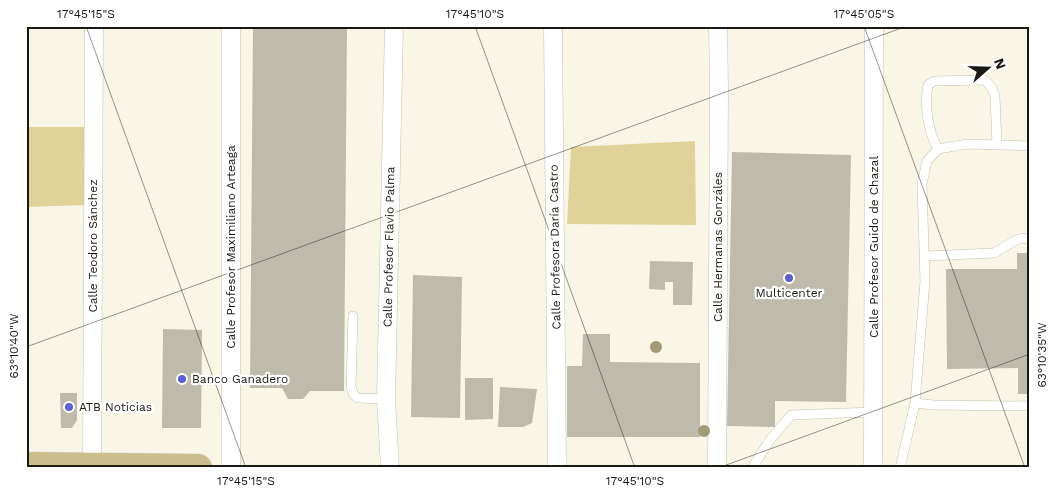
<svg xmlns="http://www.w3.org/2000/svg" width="1056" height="494" viewBox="0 0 1056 494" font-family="'Work Sans',sans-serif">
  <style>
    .green { fill: #e0d39a }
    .building { fill: #bebbac }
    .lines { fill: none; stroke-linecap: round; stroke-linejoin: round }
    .lane-casing { stroke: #c4c1b2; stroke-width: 10 }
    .street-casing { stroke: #c4c1b2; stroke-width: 19 }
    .primary-casing { stroke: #dadad9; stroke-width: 29 }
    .lane { stroke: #fff; stroke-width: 9 }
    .street { stroke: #fff; stroke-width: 18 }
    .primary { stroke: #c9be8c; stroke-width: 28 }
    .tree { fill: #a39b77 }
    .ticks { fill: none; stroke: #1a1913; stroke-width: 1; stroke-opacity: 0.45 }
    .poi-dot { fill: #5b5ed6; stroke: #fff; stroke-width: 2 }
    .labels { text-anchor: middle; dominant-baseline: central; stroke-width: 4.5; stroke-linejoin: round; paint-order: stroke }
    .street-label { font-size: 12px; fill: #1a1913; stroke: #fff }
    .poi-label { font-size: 12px; fill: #1a1913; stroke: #fff; text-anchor: start }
    .neatline { fill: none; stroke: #1a1913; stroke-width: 2 }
    .ticks-label { font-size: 12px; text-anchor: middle; fill: #1a1913 }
  </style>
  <rect width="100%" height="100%" fill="#f9f6e7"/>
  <!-- green -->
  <path class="green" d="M 26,127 L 87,127 L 87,205 L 26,207 Z
    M 695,141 L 696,225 L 567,224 L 571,147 Z"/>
  <!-- building -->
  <path class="building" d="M 253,26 L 347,26 L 344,391 L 310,391 L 303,399 L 288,399 L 282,388 L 250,388 Z
    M 732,152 L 851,155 L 846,402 L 775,401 L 775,427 L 727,426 Z
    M 1017,253 L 1030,253 L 1030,394 L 1018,394 L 1018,368 L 947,369 L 946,269 L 1017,269 Z
    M 650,261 L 693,262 L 692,305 L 673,305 L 673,282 L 665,282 L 665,290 L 649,289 Z
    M 413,275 L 462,277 L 460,418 L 411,417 Z
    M 163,329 L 202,330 L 201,428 L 162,428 Z
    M 583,334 L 610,334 L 610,362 L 700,363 L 700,437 L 567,437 L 567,366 L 582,366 Z
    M 465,378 L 493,378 L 493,419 L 465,420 Z
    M 500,387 L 537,389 L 532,423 L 523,427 L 498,427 Z
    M 60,393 L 77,393 L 77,420 L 72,428 L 61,428 Z"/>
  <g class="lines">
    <!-- lane casing -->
    <g class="lane-casing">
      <path id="lane" d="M 938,149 C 928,132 924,104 928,85 L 934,81 L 985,80 L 992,88 L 995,97 L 997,145
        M 925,256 L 994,253 L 1018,239 L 1030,238
        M 353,316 L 351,386 L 353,394 L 358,398 L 386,399
        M 915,403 L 933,405 L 1030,406
        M 752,468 L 770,440 L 791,415 L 874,412
        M 900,468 L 915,403 L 925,281 L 922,184 L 927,161 L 938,149 L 967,144 L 1030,146"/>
    </g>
    <!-- street casing -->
    <g class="street-casing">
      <path id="street" d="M 553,26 L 557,468
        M 92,466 L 94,26
        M 231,468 L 231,26
        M 390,468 L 386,399 L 394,26
        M 717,468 L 719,88 L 718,26
        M 873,468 L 874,26"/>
    </g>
    <!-- primary casing -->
    <g class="primary-casing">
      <path id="primary" d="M 26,466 L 198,468"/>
    </g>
    <!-- lane -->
    <use href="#lane" class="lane"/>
    <!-- street -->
    <use href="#street" class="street"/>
    <!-- primary -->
    <use href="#primary" class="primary"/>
  </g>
  <!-- trees -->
  <g class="tree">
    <circle cx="656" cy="347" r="6"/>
    <circle cx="704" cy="431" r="6"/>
  </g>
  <!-- ticks -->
  <path class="ticks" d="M 86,26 L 246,468M 475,26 L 635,468M 864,26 L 1025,468M 26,347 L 907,26M 718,468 L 1030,354"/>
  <!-- markers -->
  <g class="poi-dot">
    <circle cx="789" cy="278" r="5"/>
    <circle cx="182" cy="379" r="5"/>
    <circle cx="69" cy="407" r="5"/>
  </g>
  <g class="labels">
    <!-- street labels -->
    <g class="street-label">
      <text transform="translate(93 246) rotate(-90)">Calle Teodoro Sánchez</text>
      <text transform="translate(231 247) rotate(-90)">Calle Profesor Maximiliano Arteaga</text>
      <text transform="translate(389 247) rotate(-89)">Calle Profesor Flavio Palma</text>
      <text transform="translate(555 247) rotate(-91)">Calle Profesora Daría Castro</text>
      <text transform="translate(718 247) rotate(-90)">Calle Hermanas Gonzáles</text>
      <text transform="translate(874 247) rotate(-90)">Calle Profesor Guido de Chazal</text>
    </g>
    <!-- poi labels -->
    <g class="poi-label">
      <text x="789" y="293" text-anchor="middle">Multicenter</text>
      <text x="192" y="379">Banco Ganadero</text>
      <text x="79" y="407">ATB Noticias</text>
    </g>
  </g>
  <!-- border -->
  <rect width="1056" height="494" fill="none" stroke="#ffffff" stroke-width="55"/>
  <!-- north arrow -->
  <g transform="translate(988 68) rotate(70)" stroke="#ffffff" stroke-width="4" paint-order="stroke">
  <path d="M0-4L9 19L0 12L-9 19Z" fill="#1a1913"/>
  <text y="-8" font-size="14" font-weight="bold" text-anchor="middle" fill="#1a1913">N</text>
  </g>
  <rect x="28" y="28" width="1000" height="438" class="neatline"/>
  <g class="ticks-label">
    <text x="86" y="18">17°45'15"S</text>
    <text x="475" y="18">17°45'10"S</text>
    <text x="864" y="18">17°45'05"S</text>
    <text transform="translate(14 346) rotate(-90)" y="4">63°10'40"W</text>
    <text transform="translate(1042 355) rotate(-90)" y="4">63°10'35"W</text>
    <text x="246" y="485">17°45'15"S</text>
    <text x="635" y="485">17°45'10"S</text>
  </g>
</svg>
